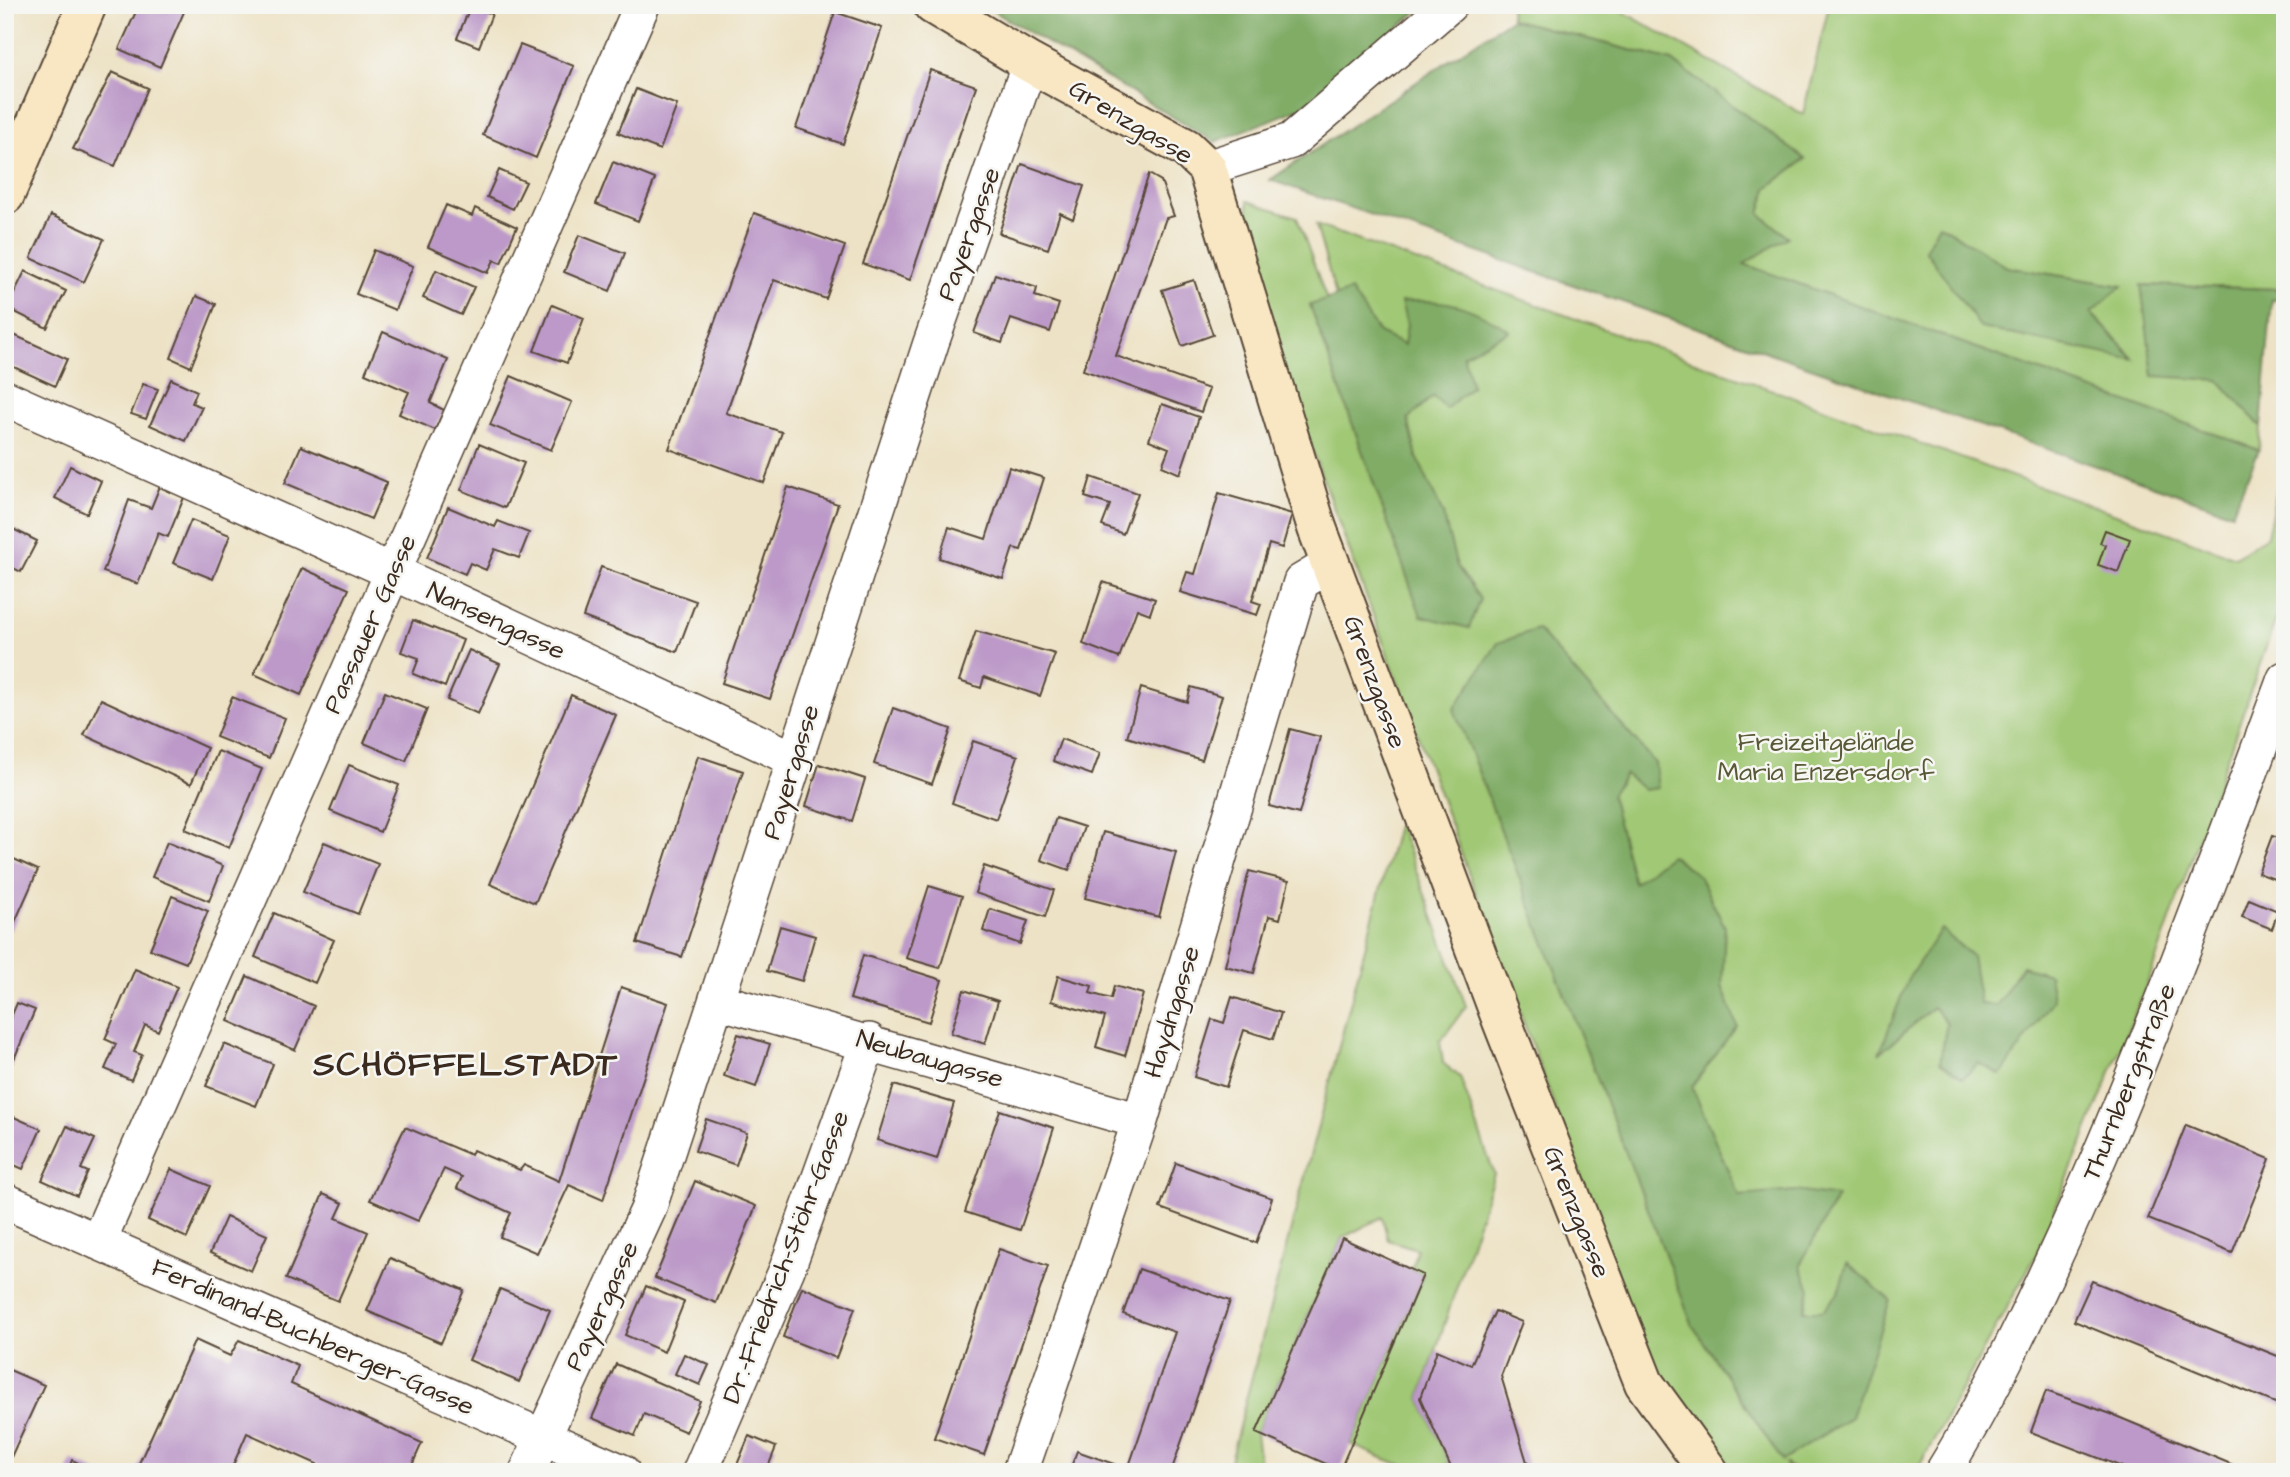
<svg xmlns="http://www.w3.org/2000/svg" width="2290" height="1477" viewBox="0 0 2290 1477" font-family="'Architects Daughter',sans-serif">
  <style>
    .green { fill: #a0c874; stroke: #6e7949; stroke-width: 2; fill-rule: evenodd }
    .forest { fill: #80ac66; stroke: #5e6b42; stroke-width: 2 }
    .building { fill: #bc99c8 }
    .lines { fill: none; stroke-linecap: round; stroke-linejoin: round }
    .street-casing { stroke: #564637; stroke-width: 38 }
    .secondary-casing { stroke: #564637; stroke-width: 42 }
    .street { stroke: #fff; stroke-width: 35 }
    .secondary { stroke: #f9e7c3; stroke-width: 38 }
    .labels { text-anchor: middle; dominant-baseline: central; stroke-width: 5; stroke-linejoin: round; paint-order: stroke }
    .street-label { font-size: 26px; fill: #3b2a1e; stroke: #f6f6f2 }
    .park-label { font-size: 26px; fill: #595938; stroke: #f6f6f2 }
    .district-label { font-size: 33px; font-weight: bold; letter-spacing: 2px; fill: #3b2a1e; stroke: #f6f6f2 }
  </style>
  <rect width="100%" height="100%" fill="#f6f6f2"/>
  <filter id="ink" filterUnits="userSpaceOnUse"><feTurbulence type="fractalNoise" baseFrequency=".0143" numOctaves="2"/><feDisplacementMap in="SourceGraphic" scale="14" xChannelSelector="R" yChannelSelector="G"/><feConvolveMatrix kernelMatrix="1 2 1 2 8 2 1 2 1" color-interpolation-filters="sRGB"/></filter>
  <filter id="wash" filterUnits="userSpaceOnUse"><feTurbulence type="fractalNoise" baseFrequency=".00686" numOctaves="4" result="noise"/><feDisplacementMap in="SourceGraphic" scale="28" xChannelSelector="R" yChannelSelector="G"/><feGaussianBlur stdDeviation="1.57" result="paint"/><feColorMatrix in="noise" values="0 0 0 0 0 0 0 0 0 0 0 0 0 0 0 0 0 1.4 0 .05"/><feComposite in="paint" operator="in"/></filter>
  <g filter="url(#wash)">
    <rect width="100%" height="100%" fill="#ede2c5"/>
    <!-- green -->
    <path class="green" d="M 1510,5 L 1611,5 L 1803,114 L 1829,5 L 2285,5 L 2285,272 L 2281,289 L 2141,285 L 2261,427 L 2259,450 L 1743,264 L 1787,237 L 1760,214 L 1767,188 L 1804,160 L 1672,61 L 1511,19 ZM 1939,224 L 2007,267 L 2121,286 L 2091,313 L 2134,358 Z
      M 1248,201 L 1297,217 L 1374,431 L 1316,225 L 2235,557 L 2267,536 L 2285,454 L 2285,593 L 2151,974 L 2037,1253 L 1916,1472 L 1795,1472 L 1785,1463 L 1789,1472 L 1729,1472 L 1648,1359 L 1246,271 Z
      M 1398,822 L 1466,1006 L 1440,1042 L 1443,1063 L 1460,1077 L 1494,1174 L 1420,1398 L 1450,1464 C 1418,1477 1381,1458 1351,1444 L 1423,1275 L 1411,1269 L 1417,1249 L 1388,1240 L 1382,1217 L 1342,1238 L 1256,1433 L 1261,1472 L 1227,1472 Z"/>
    <!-- forest -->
    <path class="forest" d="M 983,5 L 1425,5 L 1301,108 L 1215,142 Z
      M 1511,19 L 1672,61 L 1805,159 L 1767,188 L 1760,214 L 1788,237 L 1744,264 L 2259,450 L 2232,513 L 1270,180 Z
      M 1939,224 L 2007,267 L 2122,286 L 2091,313 L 2135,360 L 1981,328 L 1925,250 Z
      M 2141,285 L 2281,289 L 2279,299 L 2272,299 L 2261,427 L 2219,380 L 2153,376 Z
      M 1351,291 L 1379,333 L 1404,345 L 1407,325 L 1401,302 C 1448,298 1470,306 1510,331 L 1463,355 L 1472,386 L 1446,409 L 1433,396 L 1408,419 L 1417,457 L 1443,514 L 1457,566 L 1480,599 L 1469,628 L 1421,616 L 1310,305 Z
      M 1537,629 L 1655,763 L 1658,788 L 1644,790 L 1625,774 L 1611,795 L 1634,883 L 1671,855 L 1699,876 L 1725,927 L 1722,986 L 1737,1026 L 1692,1087 L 1739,1196 L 1795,1191 L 1837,1197 L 1800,1265 L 1810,1289 L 1804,1311 L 1823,1311 L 1838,1293 L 1847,1263 L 1890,1300 L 1851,1417 L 1782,1461 L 1693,1326 L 1454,709 L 1498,643 Z
      M 1941,929 L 1972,956 L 1980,1004 L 1997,1005 L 2022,966 L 2049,974 L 2053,1000 L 2001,1075 L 1978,1063 L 1963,1078 L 1940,1062 L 1947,1023 L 1933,1007 L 1879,1054 L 1908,979 Z"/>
    <g id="blocks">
      <!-- building -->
      <path class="building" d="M 139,5 L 187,5 L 160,67 L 119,49 Z
        M 471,5 L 492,14 L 479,47 L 457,38 Z
        M 835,12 L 882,28 L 843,144 L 796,128 Z
        M 520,45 L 574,66 L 536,158 L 483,135 Z
        M 930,70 L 976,86 L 910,280 L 863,264 Z
        M 112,72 L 148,88 L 115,166 L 73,149 Z
        M 636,89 L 677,105 L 660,150 L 618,133 Z
        M 613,162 L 655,179 L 638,221 L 596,204 Z
        M 1022,164 L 1084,186 L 1073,219 L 1060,213 L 1048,249 L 999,233 Z
        M 499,170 L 526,182 L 513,209 L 487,197 Z
        M 1149,174 L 1161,181 L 1174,216 L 1166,218 L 1116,356 L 1209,389 L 1201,412 L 1083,370 Z
        M 446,205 L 472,216 L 475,208 L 517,227 L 501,263 L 494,260 L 488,273 L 428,247 Z
        M 754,213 L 845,246 L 826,299 L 774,280 L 726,413 L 782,432 L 764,483 L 669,449 Z
        M 51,215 L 104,239 L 84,282 L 31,258 Z
        M 579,235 L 625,253 L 610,291 L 564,272 Z
        M 374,250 L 413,266 L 395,310 L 356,294 Z
        M 436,270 L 474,287 L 461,315 L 423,298 Z
        M 25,271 L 66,291 L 47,328 L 7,308 Z
        M 995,274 L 1037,288 L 1035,296 L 1059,304 L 1050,332 L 1011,319 L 1002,343 L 974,333 Z
        M 1194,280 L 1213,335 L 1182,346 L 1162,290 Z
        M 196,296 L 216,304 L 191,367 L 171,358 Z
        M 552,305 L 584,318 L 567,363 L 534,351 Z
        M 5,331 L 67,359 L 55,386 L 5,363 Z
        M 383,332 L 448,360 L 430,403 L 444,410 L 435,430 L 399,414 L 409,392 L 365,373 Z
        M 511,376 L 572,402 L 551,450 L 490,425 Z
        M 171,379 L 197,391 L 192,403 L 202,407 L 186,441 L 150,425 Z
        M 143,384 L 158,389 L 146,419 L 131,414 Z
        M 1162,404 L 1199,417 L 1180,474 L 1162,466 L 1169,448 L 1149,440 Z
        M 479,444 L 524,463 L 505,508 L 461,490 Z
        M 301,446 L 387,482 L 371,519 L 285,483 Z
        M 70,466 L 101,481 L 87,514 L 55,498 Z
        M 1009,467 L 1044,478 L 1021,550 L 1013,548 L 1003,579 L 939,558 L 949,527 L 986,539 Z
        M 1091,477 L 1138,493 L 1123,534 L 1102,526 L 1110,505 L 1085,497 Z
        M 160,486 L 185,495 L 168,537 L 158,533 L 138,584 L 103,572 L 129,500 L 151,508 Z
        M 788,487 L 838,504 L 770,699 L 722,683 Z
        M 1219,493 L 1292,514 L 1282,548 L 1269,544 L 1252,601 L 1261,604 L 1257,615 L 1180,592 L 1187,572 L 1195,574 Z
        M 448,507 L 495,527 L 498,521 L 529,533 L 519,558 L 495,549 L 486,570 L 470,563 L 465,574 L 427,558 Z
        M 191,520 L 230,535 L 213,579 L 173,563 Z
        M 5,525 L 37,541 L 21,572 L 5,564 Z
        M 2105,530 L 2130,539 L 2118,572 L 2098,565 L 2105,545 L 2100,543 Z
        M 601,567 L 696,601 L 677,652 L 583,617 Z
        M 302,568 L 349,589 L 301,695 L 254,674 Z
        M 1103,582 L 1155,599 L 1150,614 L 1137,609 L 1119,658 L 1083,644 Z
        M 413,620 L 463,640 L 445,687 L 413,674 L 419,658 L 401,652 Z
        M 976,631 L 1055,654 L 1040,696 L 984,677 L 981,688 L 959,681 Z
        M 469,650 L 500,664 L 478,714 L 447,700 Z
        M 1191,687 L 1222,696 L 1202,760 L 1127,737 L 1141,688 L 1187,702 Z
        M 385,692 L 427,709 L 406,761 L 364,743 Z
        M 571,695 L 616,715 L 535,903 L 490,884 Z
        M 232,697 L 285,718 L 269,758 L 216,737 Z
        M 101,699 L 207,748 L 191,784 L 84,735 Z
        M 893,708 L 951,729 L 932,784 L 874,764 Z
        M 1290,729 L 1320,737 L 1299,814 L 1269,806 Z
        M 1061,739 L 1100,753 L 1092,775 L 1053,761 Z
        M 973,741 L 1018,756 L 996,819 L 952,803 Z
        M 218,751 L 262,769 L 229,848 L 185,829 Z
        M 698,756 L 743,771 L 682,957 L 637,943 Z
        M 819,764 L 865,779 L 852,821 L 806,806 Z
        M 349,765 L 399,785 L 380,832 L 330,811 Z
        M 1056,818 L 1084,827 L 1069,870 L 1041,860 Z
        M 1103,832 L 1176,852 L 1159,917 L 1085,898 Z
        M 2272,836 L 2285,840 L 2285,883 L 2258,873 Z
        M 167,842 L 223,866 L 209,901 L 152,877 Z
        M 324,842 L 378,864 L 358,914 L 303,892 Z
        M 5,855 L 38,870 L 11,931 L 5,928 Z
        M 984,866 L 1054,890 L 1045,917 L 975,893 Z
        M 1249,871 L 1289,881 L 1280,919 L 1269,916 L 1254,973 L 1225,966 Z
        M 929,886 L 962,896 L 940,968 L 906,958 Z
        M 172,896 L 208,911 L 186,963 L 150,949 Z
        M 2249,899 L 2278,911 L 2272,929 L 2242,917 Z
        M 990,909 L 1028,921 L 1020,944 L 983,931 Z
        M 274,913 L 334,940 L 315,983 L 255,957 Z
        M 780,926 L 815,936 L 802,981 L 767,971 Z
        M 863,955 L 942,980 L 929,1022 L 850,999 Z
        M 135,969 L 177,987 L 158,1031 L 145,1025 L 134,1052 L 142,1055 L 131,1080 L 105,1069 L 116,1044 L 105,1039 Z
        M 247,976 L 314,1006 L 295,1050 L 228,1021 Z
        M 1058,976 L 1092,986 L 1090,993 L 1111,999 L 1114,986 L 1143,994 L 1125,1056 L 1096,1047 L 1105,1017 L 1051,1001 Z
        M 621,987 L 668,1003 L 603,1200 L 569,1185 L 537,1253 L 500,1237 L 511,1213 L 457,1188 L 462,1177 L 444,1169 L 418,1221 L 370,1200 L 405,1127 L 471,1155 L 473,1150 L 520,1170 L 524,1165 L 559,1181 Z
        M 964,990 L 998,1001 L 985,1044 L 951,1033 Z
        M 1232,997 L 1281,1013 L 1273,1039 L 1244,1030 L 1226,1087 L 1194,1077 L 1212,1019 L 1224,1023 Z
        M 17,1003 L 35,1010 L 5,1080 L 5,1031 Z
        M 738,1034 L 770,1044 L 756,1087 L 724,1076 Z
        M 224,1044 L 273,1064 L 256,1106 L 206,1086 Z
        M 894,1085 L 954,1103 L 937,1159 L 877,1140 Z
        M 1000,1110 L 1054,1128 L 1020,1230 L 965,1212 Z
        M 5,1113 L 41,1129 L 23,1169 L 5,1161 Z
        M 706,1119 L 747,1133 L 736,1165 L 695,1151 Z
        M 2186,1125 L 2270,1159 L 2232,1253 L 2148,1219 Z
        M 67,1126 L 95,1139 L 81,1169 L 88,1172 L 77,1196 L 42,1180 Z
        M 1176,1163 L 1272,1198 L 1256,1243 L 1160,1208 Z
        M 171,1169 L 210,1186 L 187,1238 L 148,1220 Z
        M 695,1181 L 756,1206 L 716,1303 L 655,1278 Z
        M 323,1194 L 343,1203 L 336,1218 L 368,1232 L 338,1301 L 286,1279 Z
        M 226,1217 L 267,1235 L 251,1271 L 210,1253 Z
        M 1342,1238 L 1423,1275 L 1340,1470 L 1256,1433 Z
        M 999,1249 L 1048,1266 L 984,1455 L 934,1438 Z
        M 390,1258 L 464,1290 L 441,1343 L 367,1311 Z
        M 1139,1269 L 1230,1301 L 1171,1472 L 1069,1472 L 1077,1451 L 1128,1469 L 1175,1332 L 1123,1314 Z
        M 2092,1281 L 2285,1359 L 2285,1407 L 2074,1321 Z
        M 646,1286 L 684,1302 L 664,1352 L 625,1335 Z
        M 802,1287 L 855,1308 L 836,1358 L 783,1337 Z
        M 500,1289 L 550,1310 L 519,1382 L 469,1360 Z
        M 1495,1311 L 1522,1322 L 1501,1376 L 1530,1472 L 1453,1472 L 1420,1398 L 1437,1350 L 1471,1365 Z
        M 195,1340 L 230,1356 L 239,1340 L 298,1366 L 291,1384 L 422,1443 L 409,1472 L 314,1472 L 317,1464 L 247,1433 L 230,1472 L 135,1472 Z
        M 684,1354 L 709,1365 L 700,1385 L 675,1374 Z
        M 616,1364 L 700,1401 L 686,1432 L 644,1414 L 635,1436 L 592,1418 Z
        M 5,1368 L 44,1385 L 5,1470 Z
        M 2046,1391 L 2111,1414 L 2250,1472 L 2135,1472 L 2031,1432 Z
        M 749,1436 L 776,1447 L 766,1472 L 734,1472 Z
        M 72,1460 L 98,1472 L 67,1472 Z"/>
    </g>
  </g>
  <g filter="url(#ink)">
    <use href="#blocks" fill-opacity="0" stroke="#564637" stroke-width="2"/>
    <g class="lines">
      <!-- street casing -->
      <g class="street-casing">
        <path id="street" d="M 1207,168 L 1291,141 L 1449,5
          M 5,398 L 393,572 L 794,759
          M 718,1001 L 1140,1121
          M 5,1201 L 622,1472
          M 98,1242 L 642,5
          M 527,1472 L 648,1210 L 931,343 L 1030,63
          M 700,1472 L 787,1269 L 869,1041
          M 1020,1472 L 1140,1121 L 1301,582 L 1331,564
          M 1943,1472 C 1994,1389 2035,1300 2075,1212 C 2153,1037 2218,858 2285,679"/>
      </g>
      <!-- secondary casing -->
      <g class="secondary-casing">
        <path id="secondary" d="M 933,5 L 1030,63 L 1186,148 L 1207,168 L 1317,528 L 1502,1021 L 1644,1383 L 1709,1472
          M 5,195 L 87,5"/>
      </g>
      <!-- street -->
      <use href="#street" class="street"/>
      <!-- secondary -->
      <use href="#secondary" class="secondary"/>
    </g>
  </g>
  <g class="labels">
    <!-- street labels -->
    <g class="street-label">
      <text transform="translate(1131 122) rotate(31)">Grenzgasse</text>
      <text transform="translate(969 234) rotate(-70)">Payergasse</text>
      <text transform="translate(496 621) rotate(25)">Nansengasse</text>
      <text transform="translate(370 624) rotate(-66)">Passauer Gasse</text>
      <text transform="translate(1375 682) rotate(70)">Grenzgasse</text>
      <text transform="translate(791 772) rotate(-73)">Payergasse</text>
      <text transform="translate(1172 1012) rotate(-73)">Haydngasse</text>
      <text transform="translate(930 1059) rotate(16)">Neubaugasse</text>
      <text transform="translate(2129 1082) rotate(-68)">Thurnbergstraße</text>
      <text transform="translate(1577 1212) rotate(68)">Grenzgasse</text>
      <text transform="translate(786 1257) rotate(-69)">Dr.-Friedrich-Stöhr-Gasse</text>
      <text transform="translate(602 1306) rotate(-65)">Payergasse</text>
      <text transform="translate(313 1337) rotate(24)">Ferdinand-Buchberger-Gasse</text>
    </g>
    <!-- park labels -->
    <g class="park-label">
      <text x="1826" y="742">Freizeitgelände<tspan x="1826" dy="30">Maria Enzersdorf</tspan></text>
    </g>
    <!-- district labels -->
    <g class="district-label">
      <text x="466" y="1065">SCHÖFFELSTADT</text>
    </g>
  </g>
  <!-- margin -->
  <rect width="2290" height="1477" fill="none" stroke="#f6f6f2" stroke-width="28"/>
</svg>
